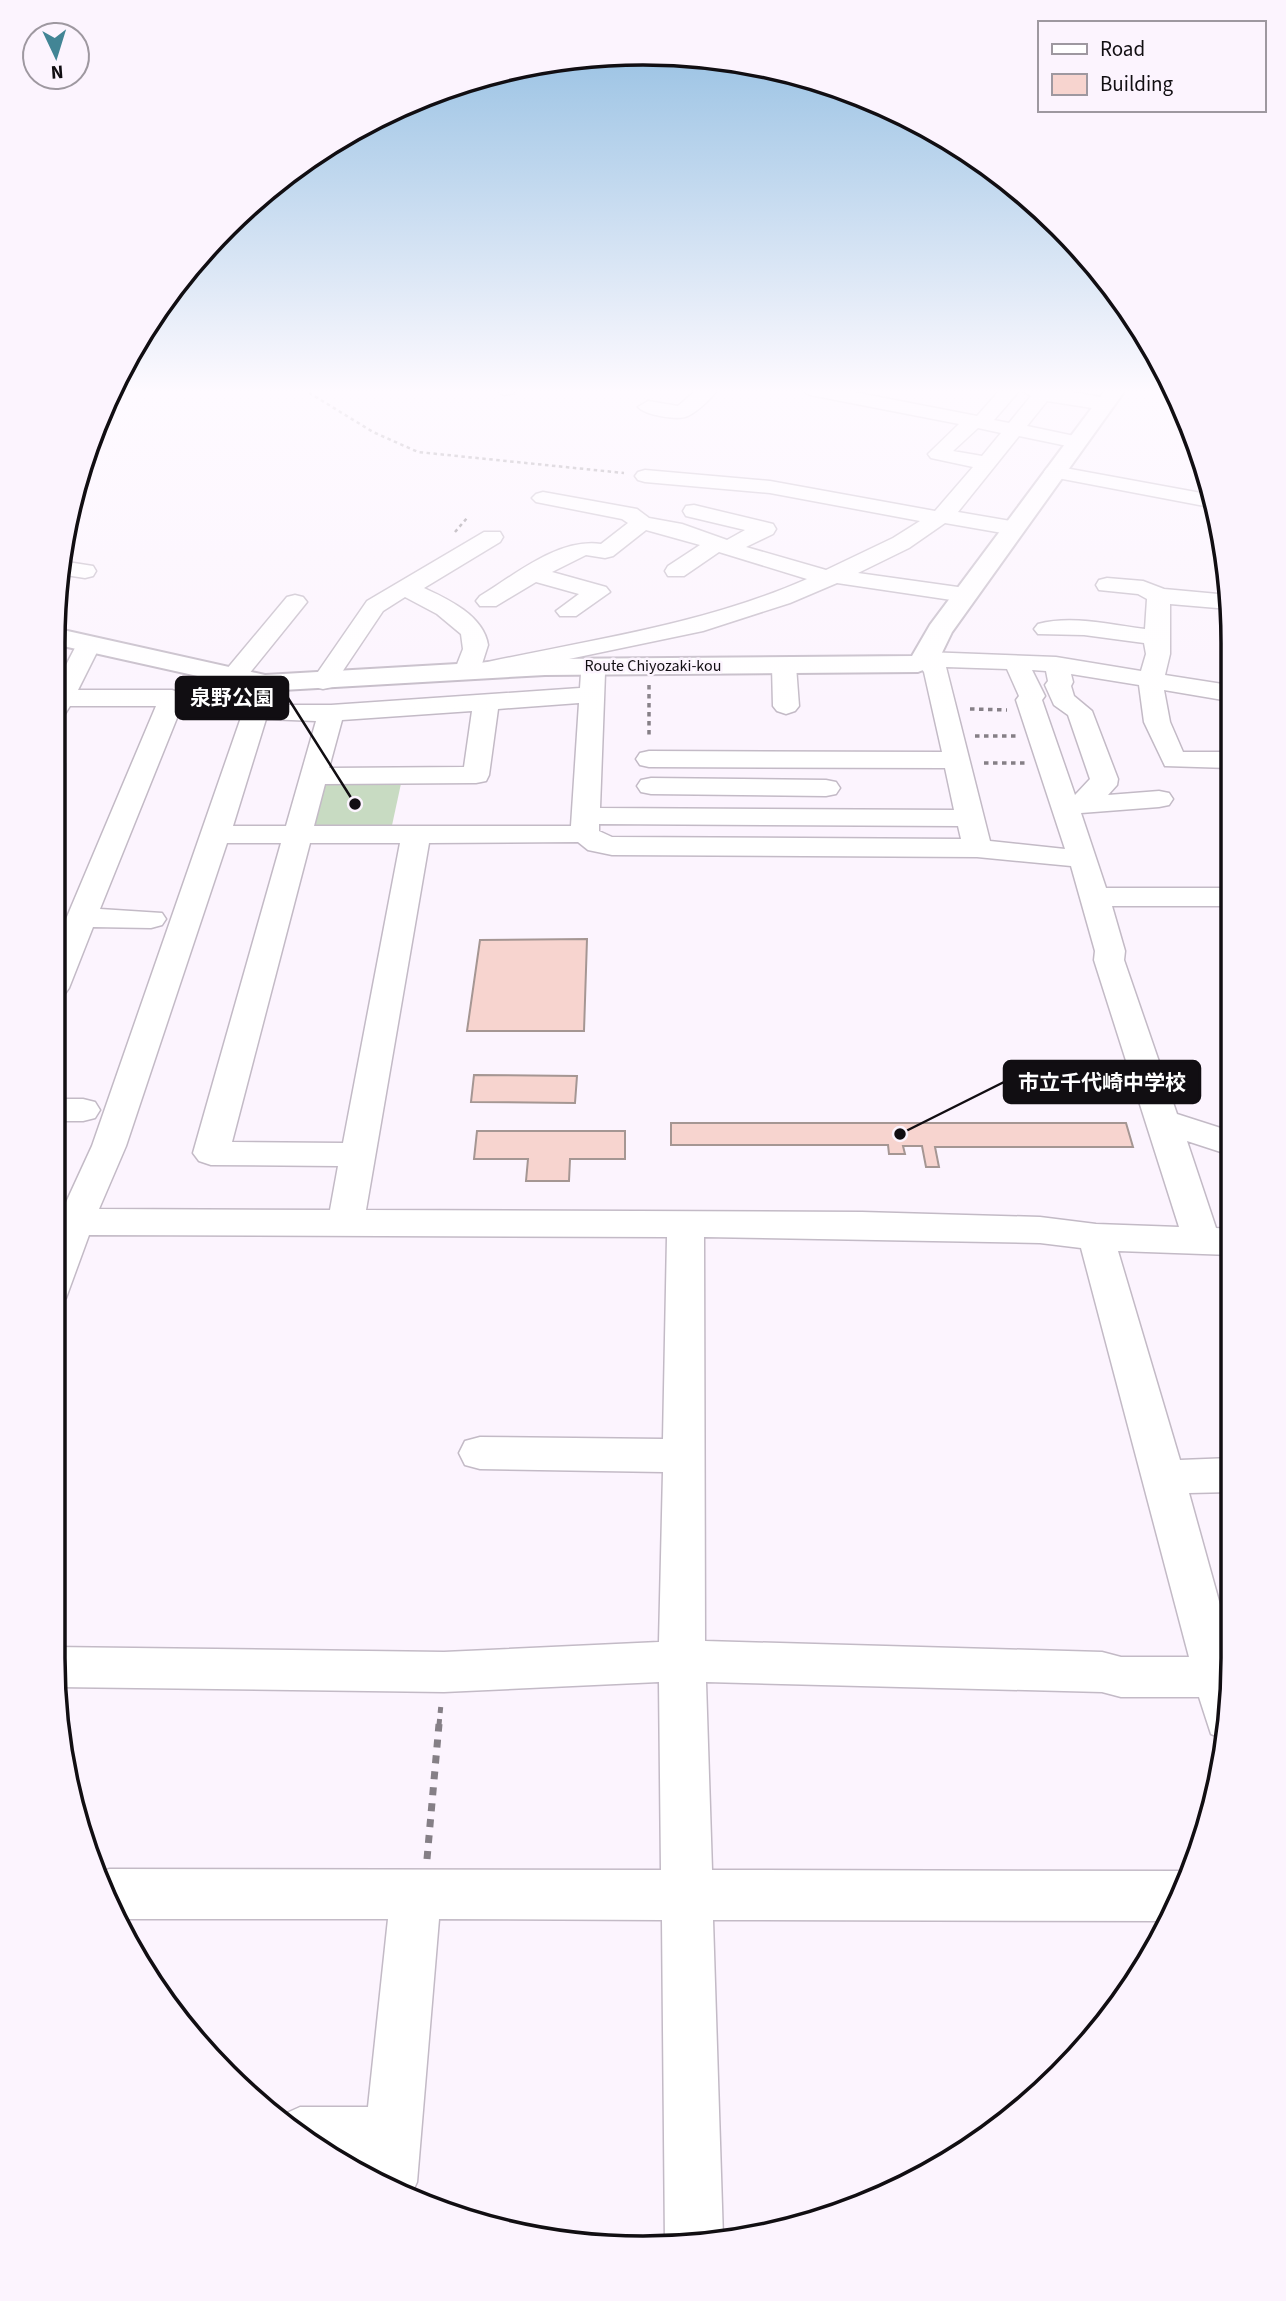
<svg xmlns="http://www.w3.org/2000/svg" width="1286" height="2301" viewBox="0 0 1286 2301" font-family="'Source Sans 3','Noto Sans JP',sans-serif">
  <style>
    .green { fill: #c8dbc2 }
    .building { fill: #f7d4cf; stroke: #a59693; stroke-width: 2 }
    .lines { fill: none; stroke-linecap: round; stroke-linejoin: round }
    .minor-casing { stroke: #c3bac6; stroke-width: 3 }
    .major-casing { stroke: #c3bac6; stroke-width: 4 }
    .path-far3 { stroke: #857f86; stroke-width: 2.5; stroke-dasharray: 3.5 3.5; stroke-linecap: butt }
    .path-far2 { stroke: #857f86; stroke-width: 3.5; stroke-dasharray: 4.5 4.5; stroke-linecap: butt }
    .path-far1 { stroke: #857f86; stroke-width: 5; stroke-dasharray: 6 6; stroke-linecap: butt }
    .path { stroke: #857f86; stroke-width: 7; stroke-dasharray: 8 8; stroke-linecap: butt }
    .minor { fill: #fff; fill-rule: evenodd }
    .major { fill: #fff; fill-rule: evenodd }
    .labels { text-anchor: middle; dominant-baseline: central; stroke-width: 5; stroke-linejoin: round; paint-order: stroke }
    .far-street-label { font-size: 16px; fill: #110e12; stroke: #fcf4fe }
    .rim { fill: none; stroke: #110e12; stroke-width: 3.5 }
    .leader { fill: none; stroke: #110e12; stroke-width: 2.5 }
    .callout-dot { fill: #110e12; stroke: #fcf4fe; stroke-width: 2.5 }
    .callout { fill: #110e12; stroke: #110e12; stroke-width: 2.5 }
    .callout-label { font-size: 21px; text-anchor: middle; font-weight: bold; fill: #fff }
  </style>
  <rect width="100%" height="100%" fill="#fcf4fe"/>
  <!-- green -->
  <path class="green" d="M 402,779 L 391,830 L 318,830 L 309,824 L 318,784 Z"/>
  <!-- building -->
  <path class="building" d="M 587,939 L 584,1031 L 467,1031 L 480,940 Z
    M 474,1075 L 577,1076 L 575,1103 L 471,1102 Z
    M 671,1123 L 1126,1123 L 1133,1147 L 935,1147 L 939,1167 L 926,1167 L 922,1146 L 903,1146 L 905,1154 L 889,1154 L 888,1145 L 671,1145 Z
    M 477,1131 L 625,1131 L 625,1159 L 570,1159 L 569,1181 L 526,1181 L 528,1159 L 474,1159 Z"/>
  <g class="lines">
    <!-- minor casing -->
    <g class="minor-casing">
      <path id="minor" d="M 495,389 L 516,389 L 514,393 L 504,395 Z
        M 698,389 L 718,389 C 712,398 698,411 688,416 C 678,421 645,415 638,407 L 648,401 L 678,406 Z
        M 801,389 L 838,389 L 977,416 L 1001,389 C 1021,389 1103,390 1115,404 L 1105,410 L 1047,401 L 1027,426 L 1084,438 L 1087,442 L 1084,446 L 1077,448 L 1019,436 L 958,512 L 1022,523 L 1025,528 L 1022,533 L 1014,535 L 945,523 L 909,548 L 858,573 L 965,588 L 973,590 L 977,595 L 973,600 L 965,602 L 837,583 L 790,603 L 703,631 L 492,675 L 483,673 L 480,668 L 475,677 L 466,679 L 457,677 L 454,672 L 463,649 L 461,634 L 437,614 L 405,597 L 383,611 L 332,687 L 323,689 L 314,687 L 311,682 L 367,601 L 484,532 L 500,532 L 503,537 L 500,542 L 424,588 C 448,599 484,616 488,645 L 481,667 L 483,663 L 492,661 C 598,639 707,623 807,579 L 719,552 L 684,576 L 668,576 L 665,571 L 668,566 L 700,545 L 646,530 L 613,556 L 605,558 L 586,555 L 552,572 L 606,587 L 610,592 L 576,616 L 560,616 L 556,611 L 579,594 L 536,582 L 496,606 L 480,606 L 476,601 L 480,596 C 515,575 558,538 601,544 L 628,523 L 622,519 L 536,502 L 532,498 L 536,494 L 543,492 L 637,509 L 649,518 L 682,524 L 727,540 L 745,530 L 686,516 L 683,511 L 686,506 L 694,505 L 773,524 L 776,529 L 773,534 L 746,547 L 826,570 L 893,538 L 920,521 L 770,493 L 645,482 L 638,480 L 635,476 L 638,472 L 645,470 L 770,481 L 935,511 L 973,467 L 931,458 L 928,454 L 959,424 L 810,395 ZM 1020,390 L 1031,396 L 1009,423 L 994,420 ZM 978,428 L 1001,433 L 982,456 L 953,451 Z
        M 1188,424 L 1193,435 L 1182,434 L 1179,430 Z
        M 1054,466 L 1212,495 L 1215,508 L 1047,476 L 1044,472 L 1047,468 Z
        M 61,561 L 93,566 L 96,571 L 93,576 L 85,578 L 59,574 Z
        M 1107,578 L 1143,581 L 1164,589 L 1229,595 L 1229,609 L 1170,604 L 1170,654 L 1165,675 L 1229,685 L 1229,701 L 1164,690 L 1170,722 L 1183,752 L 1229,752 L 1229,768 L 1165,766 L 1144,722 L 1139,685 L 1071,674 L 1073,682 L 1071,686 L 1074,696 L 1092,711 L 1118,779 L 1117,785 L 1108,795 L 1159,791 L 1169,793 L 1173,799 L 1169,805 L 1159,807 L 1081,813 L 1106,888 L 1230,888 L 1230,906 L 1112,906 L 1125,951 L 1124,960 L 1177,1114 L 1230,1131 L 1230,1155 L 1187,1141 L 1216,1228 L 1231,1229 L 1231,1255 L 1118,1251 L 1180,1460 L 1231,1458 L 1232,1492 L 1189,1493 L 1232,1648 L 1232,1696 L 1224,1739 L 1211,1734 L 1199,1697 L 1121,1697 L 1102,1692 L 706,1682 L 712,1870 L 1180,1871 L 1190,1875 L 1169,1921 L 713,1920 L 723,2238 L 681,2247 L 665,2244 L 662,1920 L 439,1919 L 417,2182 L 412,2193 L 361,2170 L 362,2163 C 326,2163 304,2139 280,2116 L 300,2107 L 368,2107 L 388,1919 L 122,1919 L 98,1874 L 109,1869 L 661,1870 L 659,1682 L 444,1692 L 57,1687 L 53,1647 L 444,1652 L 659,1642 L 663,1472 L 480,1469 L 465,1465 L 459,1453 L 465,1441 L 480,1437 L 663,1439 L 667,1237 L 89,1235 L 66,1298 L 53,1302 L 53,1209 L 63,1209 L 92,1146 L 253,683 L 256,678 L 265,676 L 274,678 L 277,683 L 271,705 L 331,705 L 580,688 L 581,673 L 584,668 L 593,666 L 602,668 L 605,673 L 600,808 L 954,810 L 945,768 L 649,767 L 640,765 L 636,759 L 640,753 L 649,751 L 942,752 L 924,672 L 914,659 L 917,654 L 926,652 L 1056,657 L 1141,671 L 1146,654 L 1144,643 L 1084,635 L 1038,634 L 1034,629 L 1038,624 C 1073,615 1110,625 1145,629 L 1147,599 L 1138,594 L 1099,590 L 1096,585 L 1099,580 ZM 946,667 L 1007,669 L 1019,696 L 1016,700 L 1065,849 L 990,841 ZM 1032,670 L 1046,671 L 1048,681 L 1045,685 L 1054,705 L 1068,715 L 1090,779 L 1075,795 L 1042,700 L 1045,696 ZM 579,703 L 571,826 L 314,826 L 325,784 L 476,783 L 486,781 L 489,775 L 498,709 ZM 472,711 L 464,767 L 329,768 L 342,720 ZM 266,719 L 316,721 L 286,826 L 233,826 ZM 599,824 L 958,826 L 961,839 L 612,837 L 599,831 ZM 578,842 L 588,850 L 612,855 L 977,857 L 1071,866 L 1095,951 L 1094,960 L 1179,1227 L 1096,1224 L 1040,1217 L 862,1212 L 366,1210 L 429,843 ZM 227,843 L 281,843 L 193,1153 L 199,1161 L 211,1165 L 338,1166 L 330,1210 L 99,1209 L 126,1146 ZM 310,843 L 400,843 L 343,1143 L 232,1142 ZM 704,1237 L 1040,1243 L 1081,1248 L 1189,1657 L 1121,1657 L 1102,1652 L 705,1641 Z
        M 295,595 L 303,597 L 307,602 L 303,607 L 244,680 L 235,682 L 226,680 L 223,675 L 226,670 L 287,597 Z
        M 89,637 L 98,639 L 101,644 L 78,690 L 172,690 L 181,693 L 185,698 L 100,909 L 162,913 L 166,919 L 162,925 L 151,928 L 93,927 L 69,988 L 64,995 L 53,997 L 53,950 L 156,706 L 70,706 L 63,717 L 54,720 L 54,688 L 77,644 L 80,639 Z
        M 784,659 L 793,661 L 796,666 L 799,706 L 795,711 L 786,714 L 777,711 L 773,706 L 772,666 L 775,661 Z
        M 651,778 L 826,780 L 836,782 L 840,788 L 836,794 L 826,796 L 651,794 L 641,792 L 637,786 L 641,780 Z
        M 53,1099 L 83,1099 L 95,1102 L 100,1110 L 95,1118 L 83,1121 L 53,1121 Z"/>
    </g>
    <!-- major casing -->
    <g class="major-casing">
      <path id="major" d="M 1106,389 L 1126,389 L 952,632 L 936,665 L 918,672 L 545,675 L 265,691 L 54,644 L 54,628 L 265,675 L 545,659 L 912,656 L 930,625 Z"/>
    </g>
    <!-- path-far3 -->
    <path class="path-far3" d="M 114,389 L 133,389
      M 303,389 L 373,432 L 418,452 L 624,473
      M 455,532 L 467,518"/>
    <!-- path-far2 -->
    <path class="path-far2" d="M 649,685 L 649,739
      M 970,709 L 1007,710
      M 975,736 L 1016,736
      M 984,763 L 1025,763"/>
    <!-- path-far1 -->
    <path class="path-far1" d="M 439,1725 L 441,1704"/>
    <!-- path -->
    <path class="path" d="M 427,1859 L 439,1724"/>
    <!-- minor -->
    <use href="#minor" class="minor"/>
    <!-- major -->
    <use href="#major" class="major"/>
  </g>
  <!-- sky -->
  <linearGradient id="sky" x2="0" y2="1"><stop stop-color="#8dbbe0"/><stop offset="0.55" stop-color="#fefaff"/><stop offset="1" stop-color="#fefaff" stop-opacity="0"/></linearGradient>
  <rect width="1286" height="711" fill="url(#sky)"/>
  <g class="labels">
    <!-- far-street labels -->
    <g class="far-street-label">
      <text x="653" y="666">Route Chiyozaki-kou</text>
    </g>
  </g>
  <!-- crop -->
  <path d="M0 0H1286V2301H0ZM643 65H643A578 578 0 0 1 1221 643V1658A578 578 0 0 1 643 2236H643A578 578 0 0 1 65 1658V643A578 578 0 0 1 643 65Z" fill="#fcf4fe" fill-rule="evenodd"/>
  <path class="rim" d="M643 65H643A578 578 0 0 1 1221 643V1658A578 578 0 0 1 643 2236H643A578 578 0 0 1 65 1658V643A578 578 0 0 1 643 65Z"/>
  <!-- callouts -->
  <path class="leader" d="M355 804L288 698M900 1134L1004 1082"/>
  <g class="callout-dot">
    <circle cx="355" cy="804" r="7"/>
    <circle cx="900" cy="1134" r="7"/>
  </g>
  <g class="callout">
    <rect x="176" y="677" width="112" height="42" rx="7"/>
    <rect x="1004" y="1061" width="196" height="42" rx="7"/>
  </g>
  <g class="callout-label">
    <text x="232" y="705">泉野公園</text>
    <text x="1102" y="1090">市立千代崎中学校</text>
  </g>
  <!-- legend -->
  <rect x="1038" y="21" width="228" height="91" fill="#fcf4fe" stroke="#9e98a0" stroke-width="2"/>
  <rect x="1052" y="44" width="35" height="10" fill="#ffffff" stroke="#9e98a0" stroke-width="2"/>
  <text x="1100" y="56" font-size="21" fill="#110e12">Road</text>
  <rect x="1052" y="74" width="35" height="21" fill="#f7d4cf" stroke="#9e98a0" stroke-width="2"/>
  <text x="1100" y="91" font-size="21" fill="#110e12">Building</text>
  <!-- north arrow -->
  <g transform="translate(56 56) rotate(176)"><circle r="33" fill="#fcf4fe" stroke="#9e98a0" stroke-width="2"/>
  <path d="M0-5L12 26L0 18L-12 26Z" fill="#428595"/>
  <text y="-10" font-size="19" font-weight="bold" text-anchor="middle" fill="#110e12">N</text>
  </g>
</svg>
